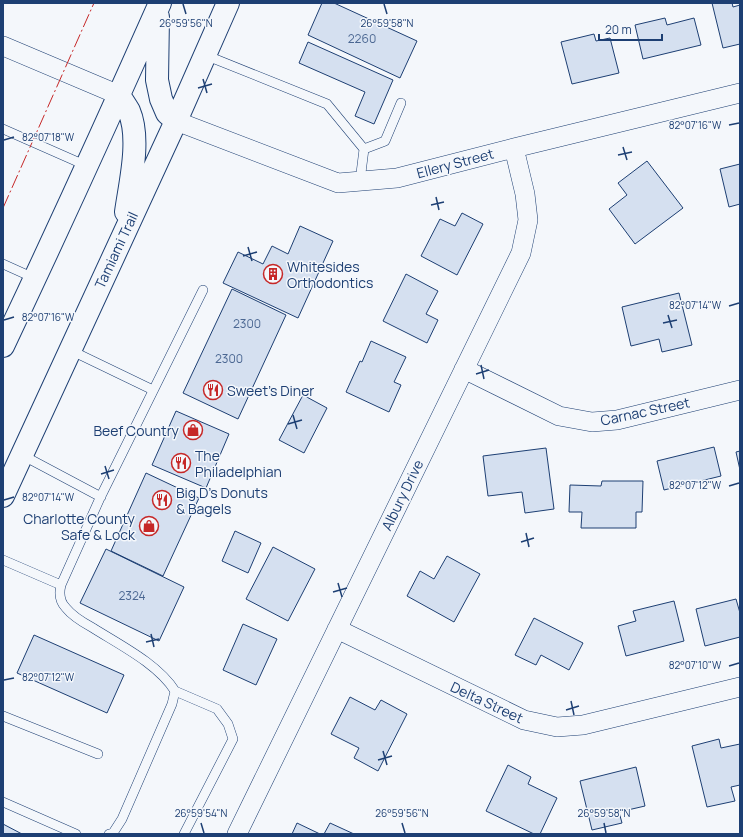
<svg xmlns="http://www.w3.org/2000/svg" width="743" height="837" viewBox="0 0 743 837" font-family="Manrope,sans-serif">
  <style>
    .building { fill: #d5e0f0; stroke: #1d3f73 }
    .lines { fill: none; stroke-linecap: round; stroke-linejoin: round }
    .service-casing { stroke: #1d3f73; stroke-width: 10 }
    .minor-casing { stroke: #1d3f73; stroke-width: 20 }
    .primary-casing { stroke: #1d3f73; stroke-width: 24 }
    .service { stroke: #f4f7fb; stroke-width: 9 }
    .minor { stroke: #f4f7fb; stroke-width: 19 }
    .primary { stroke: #f4f7fb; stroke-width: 22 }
    .power { stroke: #c62828; stroke-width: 1; stroke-dasharray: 14 3 2 3; stroke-linecap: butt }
    .ticks { fill: none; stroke: #1d3f73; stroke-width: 1.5 }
    .labels { text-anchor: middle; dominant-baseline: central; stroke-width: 3; stroke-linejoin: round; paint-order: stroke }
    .number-label { font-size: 12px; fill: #4b6792 }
    .street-label { font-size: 14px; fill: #1d3f73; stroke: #f4f7fb }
    .poi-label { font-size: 14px; fill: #1d3f73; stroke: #f4f7fb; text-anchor: start }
    .ticks-label { font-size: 10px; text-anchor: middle; fill: #1d3f73; stroke: #f4f7fb; stroke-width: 3; stroke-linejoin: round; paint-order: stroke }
  </style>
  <rect width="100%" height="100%" fill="#f4f7fb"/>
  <!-- building -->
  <path class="building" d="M 322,3 L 334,3 L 417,41 L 400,78 L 308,35 Z
    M 712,3 L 732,3 L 733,7 L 740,5 L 740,44 L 723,48 Z
    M 665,18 L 667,25 L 694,18 L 701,45 L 643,59 L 635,25 Z
    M 594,34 L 596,41 L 610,38 L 619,73 L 572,84 L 561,42 Z
    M 308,42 L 393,80 L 374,124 L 355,116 L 365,92 L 299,63 Z
    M 647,161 L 683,208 L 635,244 L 609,209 L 627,195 L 618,183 Z
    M 740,164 L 740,204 L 729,207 L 720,169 Z
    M 462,213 L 483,224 L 457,275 L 421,256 L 440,219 L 455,226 Z
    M 300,226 L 333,241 L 298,318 L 223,283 L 238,252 L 263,264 L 272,246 L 288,254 Z
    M 406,274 L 438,291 L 426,314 L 438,320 L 427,343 L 383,321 Z
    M 232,289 L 286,315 L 238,419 L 183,393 Z
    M 679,293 L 692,345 L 662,352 L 659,339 L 631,346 L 622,307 Z
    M 371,341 L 406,357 L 394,382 L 401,385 L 389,412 L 346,392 L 360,361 L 362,362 Z
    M 303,395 L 327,408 L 304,453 L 279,440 Z
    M 176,411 L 229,434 L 206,488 L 152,465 Z
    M 714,447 L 721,476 L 664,490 L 657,461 Z
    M 546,448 L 554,509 L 525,513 L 522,492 L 488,496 L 483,456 Z
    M 740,451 L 740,470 L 736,452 Z
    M 146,473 L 199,498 L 163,576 L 111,551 Z
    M 602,481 L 643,481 L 642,512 L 636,512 L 636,528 L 581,528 L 582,512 L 569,512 L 570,485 L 601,486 Z
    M 235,531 L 261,543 L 248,573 L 222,561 Z
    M 273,547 L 315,569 L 288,621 L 246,599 Z
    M 106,549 L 184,587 L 159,641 L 80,603 Z
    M 447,556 L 480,574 L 454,622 L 407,596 L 420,571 L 434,579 Z
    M 736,599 L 740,613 L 740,637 L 705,646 L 696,609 Z
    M 674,601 L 684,641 L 626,656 L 618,626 L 636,621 L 633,611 Z
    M 534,618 L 583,643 L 569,670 L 541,655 L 536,665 L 515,655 Z
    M 243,624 L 277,639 L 256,685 L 223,670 Z
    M 34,635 L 124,675 L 107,713 L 17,673 Z
    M 350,697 L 375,710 L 381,700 L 407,714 L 378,771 L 354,758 L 359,748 L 331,734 Z
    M 719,739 L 721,748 L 740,744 L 740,785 L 731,787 L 735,801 L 707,807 L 692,746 Z
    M 508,765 L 531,777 L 528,784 L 557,798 L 540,834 L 534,834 L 486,811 Z
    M 636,767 L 645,806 L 619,812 L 622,823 L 592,830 L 580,781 Z
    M 297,823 L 320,834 L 292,834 Z
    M 330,823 L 354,834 L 324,834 Z
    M 3,824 L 22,834 L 3,834 Z"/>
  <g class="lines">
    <!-- service casing -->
    <g class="service-casing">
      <path id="service" d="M 205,55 L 327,104 L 364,149 L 360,181
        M 3,129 L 87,166
        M 364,149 L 385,141 L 401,103
        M 3,264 L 34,278
        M 70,350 L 153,390
        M 22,455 L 101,497
        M 3,560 L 61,585 L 100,498 L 203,290
        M 61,585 C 59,593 60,602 66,608 C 73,617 84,623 93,628 C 120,645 158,664 175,691 L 172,704 L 122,819 L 113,833 L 109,834
        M 175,691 L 217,709 L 228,724 L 233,739 L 184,834
        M 3,716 L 98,754
        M 3,802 L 76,834"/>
    </g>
    <!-- minor casing -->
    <g class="minor-casing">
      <path id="minor" d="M 3,46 L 119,95
        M 176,121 L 338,183 L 397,178 L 514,148 L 740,93
        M 464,369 L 559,416 L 592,422 L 617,420 L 740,390
        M 337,629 L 524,720 L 557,727 L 583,725 L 740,687
        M 237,834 L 521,253 L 528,220 L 525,194 L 514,148"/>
    </g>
    <!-- primary casing -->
    <g class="primary-casing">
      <path id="primary" d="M 158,17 L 157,80 L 161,99 L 167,113 L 176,121
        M 119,95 C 122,100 126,106 129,111 C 141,139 130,183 126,212
        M 3,346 C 57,232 109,118 160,3
        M 3,496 L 176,121 L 228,3"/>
    </g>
    <!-- service -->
    <use href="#service" class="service"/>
    <!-- minor -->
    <use href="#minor" class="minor"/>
    <!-- primary -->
    <use href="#primary" class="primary"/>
    <!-- power -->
    <path class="power" d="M 3,208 L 94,3"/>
  </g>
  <!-- ticks -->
  <path class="ticks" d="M 183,4 L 186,14M 384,4 L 387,14M 203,79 L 207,93M 198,88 L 212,84M 729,125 L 739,123M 4,140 L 14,137M 623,147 L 627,160M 618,155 L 632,152M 436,197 L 439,210M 431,205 L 444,202M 248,247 L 252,261M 243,256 L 257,252M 729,306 L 739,303M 668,315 L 672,328M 4,320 L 14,317M 663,323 L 677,320M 481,365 L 484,379M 476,374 L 489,370M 293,415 L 297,429M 288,424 L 302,420M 105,466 L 109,479M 101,474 L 114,470M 729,486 L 739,483M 4,500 L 14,497M 526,533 L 529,547M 521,542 L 534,538M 338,583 L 342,597M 333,592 L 347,588M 151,634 L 154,647M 146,642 L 159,639M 729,666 L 739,663M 4,680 L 14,678M 571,701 L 574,715M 566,710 L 579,706M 383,751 L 387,765M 378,760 L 392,756M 201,823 L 204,833M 402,823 L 405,833M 604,823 L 606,833"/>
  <!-- icons -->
  <defs>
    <g id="building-ring" transform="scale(1)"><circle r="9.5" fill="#f4f7fb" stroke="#c62828" stroke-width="1.5"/><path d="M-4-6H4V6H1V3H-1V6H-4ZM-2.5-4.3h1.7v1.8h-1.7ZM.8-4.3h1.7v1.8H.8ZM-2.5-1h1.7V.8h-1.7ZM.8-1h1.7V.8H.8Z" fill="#c62828"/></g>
    <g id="restaurant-ring" transform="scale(1)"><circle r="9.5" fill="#f4f7fb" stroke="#c62828" stroke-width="1.5"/><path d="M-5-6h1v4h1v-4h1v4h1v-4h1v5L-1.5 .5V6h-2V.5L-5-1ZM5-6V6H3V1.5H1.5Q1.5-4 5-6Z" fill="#c62828"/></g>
    <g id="shop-ring" transform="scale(1)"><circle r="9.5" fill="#f4f7fb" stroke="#c62828" stroke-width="1.5"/><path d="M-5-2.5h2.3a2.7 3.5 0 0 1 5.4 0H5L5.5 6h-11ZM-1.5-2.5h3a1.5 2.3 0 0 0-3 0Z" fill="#c62828"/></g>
  </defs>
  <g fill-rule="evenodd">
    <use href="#building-ring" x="273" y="274"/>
    <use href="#restaurant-ring" x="213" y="390"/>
    <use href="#shop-ring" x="193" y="430"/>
    <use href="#restaurant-ring" x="181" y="463"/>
    <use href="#restaurant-ring" x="162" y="500"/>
    <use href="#shop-ring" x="149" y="526"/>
  </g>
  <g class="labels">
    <!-- number labels -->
    <g class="number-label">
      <text x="362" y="38">2260</text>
      <text x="247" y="323">2300</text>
      <text x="229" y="358">2300</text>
      <text x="132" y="595">2324</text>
    </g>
    <!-- street labels -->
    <g class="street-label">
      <text transform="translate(455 163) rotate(-15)">Ellery Street</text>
      <text transform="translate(116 250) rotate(-65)">Tamiami Trail</text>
      <text transform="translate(645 411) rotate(-12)">Carnac Street</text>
      <text transform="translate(402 495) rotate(-64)">Albury Drive</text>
      <text transform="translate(487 702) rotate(25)">Delta Street</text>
    </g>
    <!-- poi labels -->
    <g class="poi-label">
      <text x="287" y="266">Whitesides<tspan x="287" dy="16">Orthodontics</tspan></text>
      <text x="227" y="390">Sweet's Diner</text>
      <text x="179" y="430" text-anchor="end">Beef Country</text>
      <text x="195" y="455">The<tspan x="195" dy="16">Philadelphian</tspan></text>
      <text x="176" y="492">Big D's Donuts<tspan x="176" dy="16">&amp; Bagels</tspan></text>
      <text x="135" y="518" text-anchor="end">Charlotte County<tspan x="135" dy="16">Safe &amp; Lock</tspan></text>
    </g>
  </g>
  <g class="ticks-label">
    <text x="186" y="27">26°59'56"N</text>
    <text x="387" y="27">26°59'58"N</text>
    <text x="695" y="129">82°07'16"W</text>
    <text x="48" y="141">82°07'18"W</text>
    <text x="695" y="309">82°07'14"W</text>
    <text x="48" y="321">82°07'16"W</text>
    <text x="695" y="489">82°07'12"W</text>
    <text x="48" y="501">82°07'14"W</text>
    <text x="695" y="669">82°07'10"W</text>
    <text x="48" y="681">82°07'12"W</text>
    <text x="201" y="817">26°59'54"N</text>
    <text x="402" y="817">26°59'56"N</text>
    <text x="604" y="817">26°59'58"N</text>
  </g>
  <!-- border -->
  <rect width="743" height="837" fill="none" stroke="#1d3f73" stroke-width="8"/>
  <!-- scale -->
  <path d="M599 34v6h63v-6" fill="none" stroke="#1d3f73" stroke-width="2"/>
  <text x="605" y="34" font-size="12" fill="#1d3f73" stroke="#f4f7fb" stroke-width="3" paint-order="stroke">20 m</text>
</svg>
